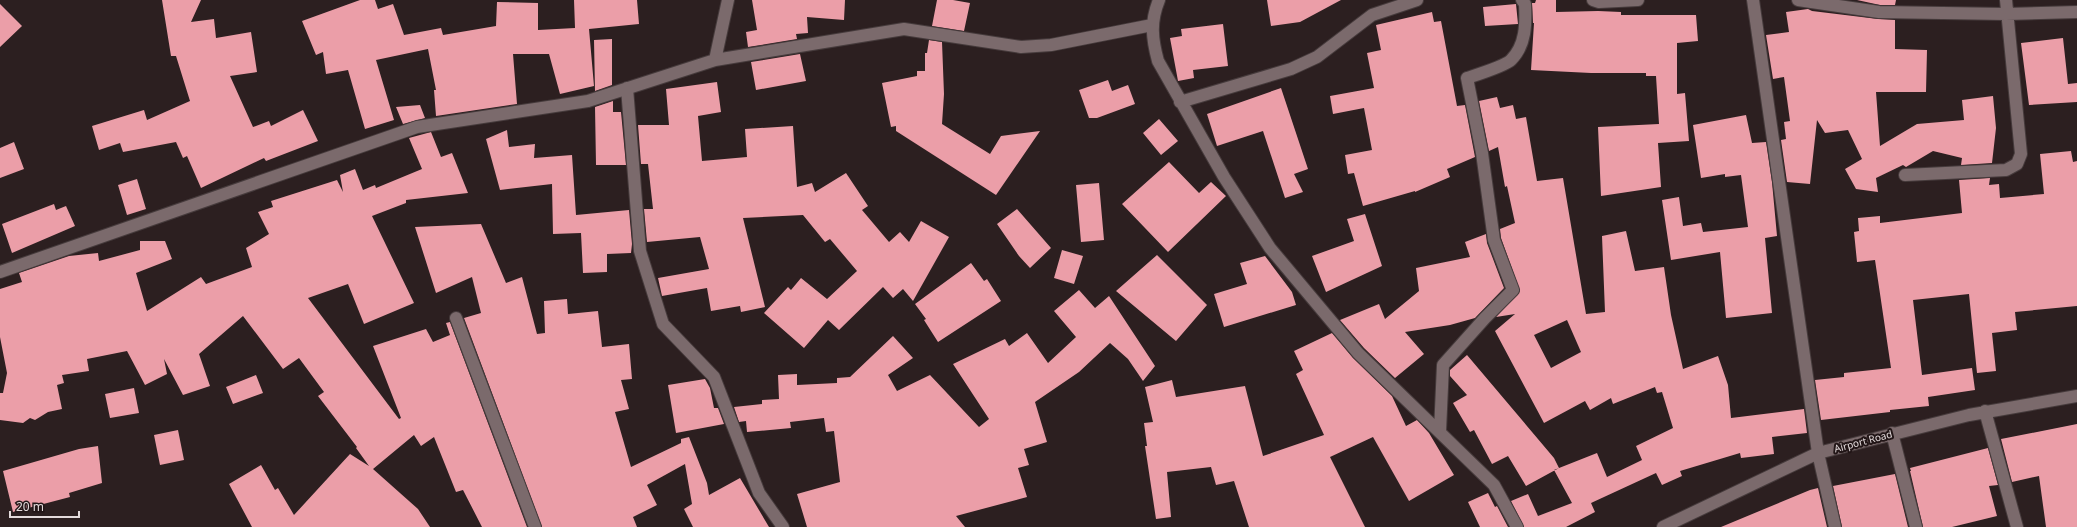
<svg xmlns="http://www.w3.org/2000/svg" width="2077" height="527" viewBox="0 0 2077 527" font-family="'Noto Sans',sans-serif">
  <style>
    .building { fill: #eb9ea8; fill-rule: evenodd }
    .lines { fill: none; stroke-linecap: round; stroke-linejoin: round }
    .minor-casing { stroke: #463b3c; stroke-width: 14 }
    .minor { stroke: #7b6a6c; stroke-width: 12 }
    .labels { text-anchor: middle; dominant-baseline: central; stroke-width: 4; stroke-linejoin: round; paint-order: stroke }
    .street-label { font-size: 10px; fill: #e3dadb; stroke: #221617 }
  </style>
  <rect width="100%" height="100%" fill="#2c1f20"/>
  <!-- building -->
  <path class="building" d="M 162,0 L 201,0 L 191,22 L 214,19 L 216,38 L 251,32 L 257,72 L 230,76 L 253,127 L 269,121 L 271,126 L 303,110 L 318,141 L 266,161 L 264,158 L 201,188 L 187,156 L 183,158 L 176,142 L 123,152 L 120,143 L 99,150 L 92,126 L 144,110 L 147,120 L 190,101 L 176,56 L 171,56 Z
    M 360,0 L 375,0 L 378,9 L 393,4 L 404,35 L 441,28 L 443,35 L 496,26 L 497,2 L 538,3 L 538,30 L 575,28 L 574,0 L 637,0 L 639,24 L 589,29 L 594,86 L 560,94 L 549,54 L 513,54 L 517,104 L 436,116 L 434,90 L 436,90 L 428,49 L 376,60 L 394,120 L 365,129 L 348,70 L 326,74 L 323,52 L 316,55 L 302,21 Z
    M 752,0 L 845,0 L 844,20 L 807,17 L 808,33 L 796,34 L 797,39 L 748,47 L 746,32 L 757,30 Z
    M 937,0 L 953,0 L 970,3 L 964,31 L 932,26 Z
    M 1267,0 L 1341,0 L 1300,22 L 1271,26 Z
    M 1536,0 L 1556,0 L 1556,12 L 1598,11 L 1621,12 L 1621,15 L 1696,15 L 1698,41 L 1677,43 L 1677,94 L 1685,93 L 1689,141 L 1658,143 L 1661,187 L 1601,196 L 1598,127 L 1659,124 L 1656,76 L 1646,76 L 1646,73 L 1591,73 L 1531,70 L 1534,23 L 1533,23 L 1532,3 L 1535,3 Z
    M 1857,0 L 1896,0 L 1895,5 L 1880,5 Z
    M 0,4 L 22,26 L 0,47 Z
    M 1516,4 L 1518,24 L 1485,26 L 1483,7 Z
    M 1808,9 L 1812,11 L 1878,19 L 1895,20 L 1895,49 L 1927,50 L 1926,92 L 1876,92 L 1880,146 L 1917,124 L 1964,120 L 1962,100 L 1993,96 L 1996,128 L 1992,163 L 1961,165 L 1962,158 L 1933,151 L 1906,167 L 1903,165 L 1876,178 L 1878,192 L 1856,189 L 1845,169 L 1862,159 L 1848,130 L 1825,133 L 1817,120 L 1810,184 L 1787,182 L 1781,140 L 1786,139 L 1784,122 L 1790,121 L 1784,77 L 1773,79 L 1766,35 L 1789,32 L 1786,12 Z
    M 1432,12 L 1434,22 L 1441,21 L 1457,106 L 1465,105 L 1475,157 L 1447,169 L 1450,177 L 1415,192 L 1415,191 L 1363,206 L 1354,173 L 1348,174 L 1345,155 L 1372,150 L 1364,108 L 1333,114 L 1330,96 L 1374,88 L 1367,53 L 1381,50 L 1376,25 Z
    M 1223,24 L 1228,66 L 1193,70 L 1194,78 L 1178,81 L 1170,38 L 1182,36 L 1181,29 Z
    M 2063,38 L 2068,84 L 2077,83 L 2077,102 L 2029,105 L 2021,43 Z
    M 612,39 L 612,85 L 595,91 L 594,40 Z
    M 929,40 L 942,42 L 944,94 L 942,124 L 990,154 L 1001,136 L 1040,131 L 996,195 L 896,131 L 896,126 L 891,127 L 882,83 L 917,76 L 917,71 L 925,71 L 925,53 L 927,53 Z
    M 800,54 L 806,81 L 756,90 L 751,62 Z
    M 1108,80 L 1112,91 L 1128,85 L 1135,104 L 1097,118 L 1089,118 L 1079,90 Z
    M 717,82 L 721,112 L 698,116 L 702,161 L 747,157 L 745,129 L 793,126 L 797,187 L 812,183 L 815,192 L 846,173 L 868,206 L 862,210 L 889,242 L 900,232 L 909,242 L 921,221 L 949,237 L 913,301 L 903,289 L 893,298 L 883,287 L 839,330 L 828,320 L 804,348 L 764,313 L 788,287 L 791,290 L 801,278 L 827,299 L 857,271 L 830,239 L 825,242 L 803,215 L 743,218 L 765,307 L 741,312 L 740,306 L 711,311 L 707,288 L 662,296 L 658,278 L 709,269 L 700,237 L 647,242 L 644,209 L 653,209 L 648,164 L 641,164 L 638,125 L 669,125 L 666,89 Z
    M 1281,88 L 1308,169 L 1294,174 L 1303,192 L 1285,198 L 1263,131 L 1217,146 L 1207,114 Z
    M 1497,97 L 1500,108 L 1513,105 L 1516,119 L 1526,117 L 1537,181 L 1563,178 L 1586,314 L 1605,312 L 1602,236 L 1626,231 L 1635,271 L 1664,267 L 1671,315 L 1683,369 L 1718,356 L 1728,385 L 1731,418 L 1804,409 L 1807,433 L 1772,437 L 1774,454 L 1741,458 L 1740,453 L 1680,471 L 1682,476 L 1662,485 L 1656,473 L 1591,503 L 1595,512 L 1566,527 L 1524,527 L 1511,501 L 1528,494 L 1538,516 L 1572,503 L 1554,470 L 1597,453 L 1607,477 L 1642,460 L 1636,446 L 1673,428 L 1662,392 L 1657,393 L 1655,387 L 1613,404 L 1611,398 L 1590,410 L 1585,401 L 1544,423 L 1495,331 L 1515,314 L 1496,317 L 1520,291 L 1501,238 L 1500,229 L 1515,223 L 1507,186 L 1505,187 L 1498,147 L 1489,151 L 1479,101 ZM 1567,320 L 1581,352 L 1551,368 L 1534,335 Z
    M 613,101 L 613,112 L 621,112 L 626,165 L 596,165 L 595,107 Z
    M 420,105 L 425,118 L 403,124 L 396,107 Z
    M 1746,115 L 1752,143 L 1766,142 L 1772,182 L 1777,236 L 1765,238 L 1772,313 L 1726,318 L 1720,252 L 1671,260 L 1662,200 L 1679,197 L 1683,226 L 1701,223 L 1703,232 L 1748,227 L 1741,175 L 1725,177 L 1725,174 L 1701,178 L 1693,125 Z
    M 1159,119 L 1178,141 L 1161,155 L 1143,133 Z
    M 507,130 L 509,147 L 535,144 L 534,158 L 572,155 L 576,215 L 629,210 L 632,244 L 631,253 L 607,254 L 607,272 L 583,273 L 581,233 L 553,234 L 552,184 L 500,190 L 486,139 Z
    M 431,132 L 441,157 L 452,153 L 468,193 L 406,200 L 406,203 L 372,216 L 414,303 L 364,324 L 348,284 L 308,298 L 399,419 L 401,418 L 373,346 L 426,329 L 433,342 L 450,335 L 446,323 L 450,322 L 527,527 L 482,527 L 463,490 L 456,492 L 434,437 L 421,446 L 414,435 L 373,469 L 418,509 L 430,527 L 252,527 L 229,484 L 261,465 L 275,490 L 278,488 L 294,515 L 350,454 L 369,466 L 356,448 L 357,447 L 318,396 L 324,392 L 299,358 L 283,369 L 243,316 L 199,354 L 210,386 L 183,395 L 164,359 L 167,374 L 145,385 L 127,351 L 87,359 L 89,371 L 62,375 L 64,383 L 57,385 L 62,409 L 48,412 L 35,420 L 30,418 L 23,423 L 0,420 L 0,393 L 3,393 L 7,373 L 0,337 L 0,289 L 22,282 L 19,273 L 69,256 L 98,253 L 99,261 L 140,250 L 140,241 L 165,241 L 172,259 L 136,273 L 147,311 L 201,277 L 206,284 L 252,267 L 246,248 L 269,234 L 258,212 L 273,207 L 271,201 L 337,180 L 343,192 L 340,175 L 355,169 L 363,190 L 375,185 L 376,188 L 422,169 L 409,138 Z
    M 14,142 L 24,169 L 0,178 L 0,148 Z
    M 2071,151 L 2073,162 L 2077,161 L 2077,306 L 2015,312 L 2017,330 L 1992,333 L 1996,371 L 1977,373 L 1969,294 L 1913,300 L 1922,375 L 1972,368 L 1975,390 L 1928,397 L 1929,406 L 1890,410 L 1890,412 L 1821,420 L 1815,380 L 1844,377 L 1844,373 L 1891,368 L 1875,260 L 1857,262 L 1854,232 L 1859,231 L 1858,218 L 1880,216 L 1880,223 L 1962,213 L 1959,180 L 1990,178 L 1989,185 L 1999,184 L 2000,198 L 2044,194 L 2040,154 Z
    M 1169,162 L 1199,193 L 1211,182 L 1226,196 L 1168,252 L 1122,204 Z
    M 137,179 L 146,209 L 127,215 L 118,185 Z
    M 1099,183 L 1104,240 L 1081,242 L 1076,185 Z
    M 54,204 L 56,210 L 66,206 L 75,226 L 12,253 L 2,224 Z
    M 1017,209 L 1051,248 L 1030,268 L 1019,256 L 997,224 Z
    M 1365,214 L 1382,266 L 1326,292 L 1312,256 L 1354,241 L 1347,219 Z
    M 481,224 L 506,283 L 522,277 L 537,334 L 545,333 L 544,301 L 567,299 L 568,314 L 598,311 L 602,347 L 629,344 L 632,379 L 621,380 L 629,409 L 615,412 L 631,467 L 681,443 L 681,439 L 689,437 L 707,483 L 709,495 L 740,478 L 769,527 L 693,527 L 684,509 L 692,504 L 685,464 L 647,485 L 657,505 L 633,517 L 637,527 L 542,527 L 464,318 L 481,313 L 472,277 L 436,293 L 415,227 Z
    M 1486,234 L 1487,243 L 1504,288 L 1475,318 L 1450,325 L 1405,332 L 1424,354 L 1395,378 L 1364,348 L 1340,320 L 1379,304 L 1385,319 L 1419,291 L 1416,268 L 1470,257 L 1465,242 Z
    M 1062,250 L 1083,256 L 1074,284 L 1054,278 Z
    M 1157,255 L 1207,305 L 1176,341 L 1116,291 Z
    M 1265,256 L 1292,292 L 1296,305 L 1224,327 L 1214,294 L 1247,284 L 1240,263 Z
    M 971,263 L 984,281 L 987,279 L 1001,301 L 938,342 L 924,320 L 926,319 L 915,304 Z
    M 1079,290 L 1095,308 L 1109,296 L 1155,366 L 1143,381 L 1128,359 L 1110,343 L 1079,372 L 1035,402 L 1047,442 L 1024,449 L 1029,465 L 1018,468 L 1027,497 L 956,516 L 965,527 L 807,527 L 797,494 L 840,482 L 834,431 L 826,432 L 824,418 L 790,422 L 791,428 L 747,432 L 746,421 L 739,422 L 734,407 L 762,404 L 762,400 L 779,399 L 778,375 L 797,374 L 797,385 L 837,383 L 837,378 L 850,377 L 893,336 L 913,358 L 888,375 L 897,391 L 930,375 L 979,427 L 989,419 L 953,364 L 1005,339 L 1009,346 L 1027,333 L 1048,363 L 1076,337 L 1054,311 Z
    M 1332,333 L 1353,358 L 1392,396 L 1406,426 L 1417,420 L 1429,433 L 1454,475 L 1409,501 L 1373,437 L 1330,457 L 1365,527 L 1249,527 L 1234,481 L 1216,485 L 1211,467 L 1167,472 L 1171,517 L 1156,519 L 1145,446 L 1147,446 L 1144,423 L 1153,422 L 1145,387 L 1172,380 L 1176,397 L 1245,386 L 1263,456 L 1324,435 L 1296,374 L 1303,370 L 1294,351 Z
    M 1467,355 L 1554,458 L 1559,468 L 1526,486 L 1508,456 L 1492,464 L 1474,430 L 1470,432 L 1453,403 L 1467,395 L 1450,376 L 1450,370 Z
    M 256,375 L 263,393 L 233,404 L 226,387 Z
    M 705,379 L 710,388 L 714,408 L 718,408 L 724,424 L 676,433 L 668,385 Z
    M 134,388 L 139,413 L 110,418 L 105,394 Z
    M 2077,424 L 2077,527 L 2046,527 L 2039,476 L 2012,482 L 2001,439 Z
    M 178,430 L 184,460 L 160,465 L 154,435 Z
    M 98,446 L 102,483 L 69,493 L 70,497 L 13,512 L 3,471 L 79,449 Z
    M 1988,448 L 1998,485 L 1989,486 L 1997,516 L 1952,527 L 1923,527 L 1910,471 L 1911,471 L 1910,468 Z
    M 1895,474 L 1908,527 L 1842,527 L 1833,486 Z
    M 1818,488 L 1827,527 L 1721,527 L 1810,490 Z
    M 1488,493 L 1495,507 L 1497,506 L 1508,527 L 1480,527 L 1468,502 Z"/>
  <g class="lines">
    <!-- minor casing -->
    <g class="minor-casing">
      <path id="minor" d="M 1159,0 C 1150,22 1152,39 1158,61 L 1224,177 L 1270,248 L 1358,353 L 1494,485 L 1517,527
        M 1593,0 L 1599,2 L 1638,0
        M 1753,0 L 1818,453 L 1835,527
        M 1798,0 L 1879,12 L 2006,14 L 2077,12
        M 715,60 L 728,0
        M 627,88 L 640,251 L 663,324 L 714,377 L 759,493 L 783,527
        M 1180,102 L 1291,69 L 1317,57 L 1372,15 L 1417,0
        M 1905,175 L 2006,170 L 2017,164 L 2021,154 L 2006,0
        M 0,272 L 417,127 L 588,101 L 715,60 L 904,29 L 1021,47 L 1051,45 L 1152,25
        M 456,318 L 535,527
        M 1985,411 L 2017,527
        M 1440,431 L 1443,365 L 1485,318 L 1513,290 L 1494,240 L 1482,153 L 1467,78 C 1476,75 1505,66 1511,60 C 1526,45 1526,24 1525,4 L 1522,0
        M 1892,433 L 1916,527
        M 1663,527 L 1818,453 L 1969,415 L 2077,396"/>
    </g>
    <!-- minor -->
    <use href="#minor" class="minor"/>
  </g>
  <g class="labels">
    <!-- street labels -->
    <g class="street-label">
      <text transform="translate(1863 441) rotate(-15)">Airport Road</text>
    </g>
  </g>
  <!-- scale -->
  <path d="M10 511v6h69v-6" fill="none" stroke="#e3dadb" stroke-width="2"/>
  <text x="16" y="511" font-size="12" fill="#e3dadb" stroke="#221617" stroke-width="3" paint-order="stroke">20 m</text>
</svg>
